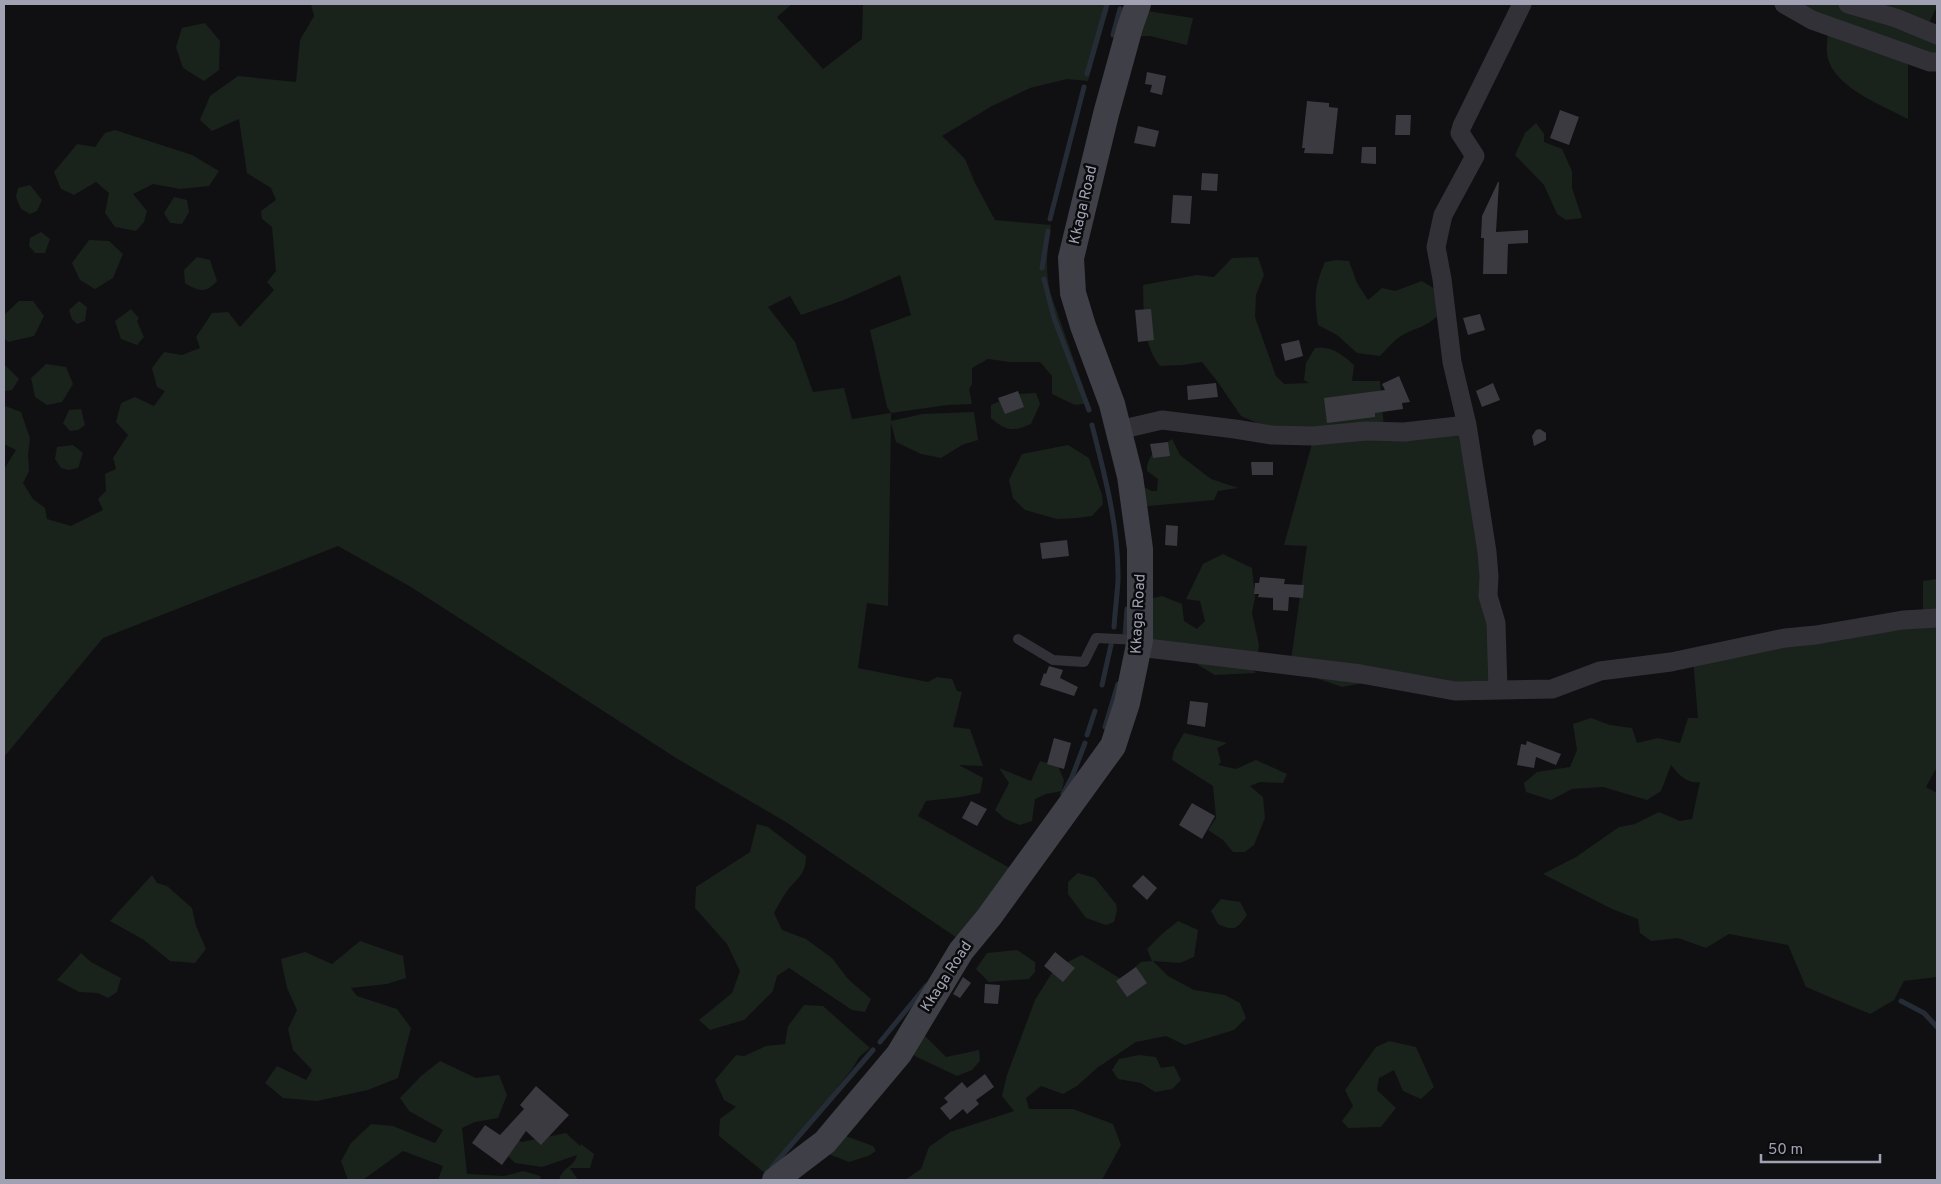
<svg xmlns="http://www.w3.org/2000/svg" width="1941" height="1184" viewBox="0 0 1941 1184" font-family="Overpass,sans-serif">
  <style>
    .green { fill: #1a221c; fill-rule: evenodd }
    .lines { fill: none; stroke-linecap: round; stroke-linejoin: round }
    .stream { stroke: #252c36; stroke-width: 5 }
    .building { fill: #3a3a40 }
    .lane { stroke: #313137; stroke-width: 10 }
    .street { stroke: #313137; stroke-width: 19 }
    .secondary { stroke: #3f3f47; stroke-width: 26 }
    .labels { text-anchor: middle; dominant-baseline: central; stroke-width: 5; stroke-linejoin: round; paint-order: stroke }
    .street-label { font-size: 15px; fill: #a0a2b4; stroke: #0b0b0d }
  </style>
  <rect width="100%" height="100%" fill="#101012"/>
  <!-- green -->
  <path class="green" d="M 311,4 L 792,4 L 777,17 L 823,69 L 862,39 L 863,5 L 865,4 L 1110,4 L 1088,81 L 1067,79 L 1030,88 L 992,106 L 942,136 L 965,159 L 975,183 L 995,220 L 1051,225 C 1047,250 1045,267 1050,292 L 1089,403 L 1075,405 L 1052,394 L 1052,376 L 1040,362 L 1010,362 L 988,359 L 972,368 L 972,384 L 969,389 L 972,404 L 947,405 L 891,413 L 891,421 L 922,414 L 974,412 L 978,440 L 962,445 L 941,458 L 921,454 L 896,442 L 891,423 L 888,606 L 867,603 L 858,668 L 928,682 L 937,677 L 952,679 L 957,691 L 962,692 L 953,727 L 970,729 L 983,766 L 959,765 L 983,778 L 980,793 L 961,797 L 926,801 L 918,816 L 1015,871 L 963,942 L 786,822 L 676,758 L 411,587 L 338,546 L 103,638 L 4,757 L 4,469 L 16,450 L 4,444 L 4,407 L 5,406 L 21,412 L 30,438 L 28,455 L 29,471 L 23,483 L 33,499 L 45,508 L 47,519 L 71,526 L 103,510 L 98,499 L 106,491 L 105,474 L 116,469 L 113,458 L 128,435 L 116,422 L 121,403 L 135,397 L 154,406 L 165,391 L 157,387 L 152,368 L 164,352 L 182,355 L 200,348 L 196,337 L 212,313 L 228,312 L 240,327 L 274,290 L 267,282 L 276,271 L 272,227 L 262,219 L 261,211 L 276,200 L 271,188 L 247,173 L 239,119 L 212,131 L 200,120 L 210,96 L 238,76 L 296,82 L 300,40 L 314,16 ZM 900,275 L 911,315 L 870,330 L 887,407 L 891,413 L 852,419 L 844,388 L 813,392 L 795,342 L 768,307 L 790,296 L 801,315 L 844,300 Z
    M 1791,4 L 1836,4 L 1895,23 L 1937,40 L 1937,57 Z
    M 1860,4 L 1937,4 L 1937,6 L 1927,28 Z
    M 1120,7 L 1193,18 L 1187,45 L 1150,36 L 1114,36 Z
    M 205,23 L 220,41 L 219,70 L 204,81 L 183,68 L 176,47 L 182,28 Z
    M 1828,33 L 1908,61 L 1908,119 C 1885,107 1840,89 1830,64 C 1825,54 1827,44 1828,33 Z
    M 1536,123 L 1544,134 L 1544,142 L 1562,149 L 1572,171 L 1572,188 L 1582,218 L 1566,220 L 1557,214 L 1544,185 L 1515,155 L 1525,133 Z
    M 115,130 L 192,155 L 219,171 L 209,186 L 180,189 L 153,184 L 133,194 L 147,211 L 144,222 L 136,231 L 115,227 L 105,213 L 109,193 L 96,182 L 74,195 L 61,189 L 54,172 L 77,144 L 95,147 L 105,133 Z
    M 30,185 L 42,200 L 37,211 L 30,214 L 21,209 L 16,197 L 18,188 Z
    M 174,197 L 187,200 L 189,212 L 182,224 L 170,223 L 164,213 Z
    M 41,232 L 50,239 L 45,253 L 35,253 L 29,246 L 30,238 Z
    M 89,240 L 109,241 L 123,254 L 113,278 L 95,289 L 80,280 L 72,263 Z
    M 197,257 L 210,260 L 217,281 C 206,294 198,291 185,283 L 184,270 Z
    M 1258,257 L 1264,275 L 1256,295 L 1255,317 L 1276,376 L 1284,384 L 1309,383 L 1304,380 L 1306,363 L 1315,348 C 1331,345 1343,355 1354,365 L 1352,381 L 1380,381 L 1384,428 L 1335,431 L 1264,426 L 1241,416 L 1217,381 L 1202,362 L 1183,365 L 1160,366 C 1142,343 1144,313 1143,285 L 1197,275 L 1214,277 L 1232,258 Z
    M 1336,260 L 1349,261 L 1357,283 L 1368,300 L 1382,288 L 1395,291 L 1422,281 L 1435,289 L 1437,316 C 1427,327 1414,328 1401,336 C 1393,341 1387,349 1380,356 L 1357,353 L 1337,335 L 1318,325 C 1314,297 1314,288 1325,262 Z
    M 19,301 L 33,301 L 44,316 L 34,336 L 8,342 L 4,338 L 4,315 Z
    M 79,301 L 87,307 L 85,321 L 77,324 L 72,319 L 69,310 Z
    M 131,309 L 139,318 L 137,321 L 144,337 L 137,345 L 121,339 L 115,321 Z
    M 4,364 L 19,379 L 12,390 L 4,391 Z
    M 46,364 L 66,367 L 73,384 L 62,402 L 47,405 L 35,397 L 31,378 Z
    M 1036,393 L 1040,404 L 1031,424 C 1013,432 1006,431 991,418 L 991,405 L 1016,394 Z
    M 81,409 L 85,425 L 78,430 L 70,431 L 63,423 L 69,410 Z
    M 1465,429 L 1491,626 L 1490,682 L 1363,683 L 1342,687 L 1316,678 L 1306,662 L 1291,660 L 1307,546 L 1284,545 L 1313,440 Z
    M 1172,439 L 1180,455 L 1211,479 L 1238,488 L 1218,491 L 1214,500 L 1138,507 L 1142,486 L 1152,491 L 1157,491 L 1158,479 L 1147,471 C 1147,453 1159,448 1172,439 Z
    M 73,445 L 83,453 L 78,468 L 68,470 L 61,468 L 55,459 L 57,447 Z
    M 1068,445 L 1089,458 L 1102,495 L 1103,504 L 1092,516 L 1077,518 L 1057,519 L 1025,510 L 1013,498 L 1009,480 L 1022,454 Z
    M 1223,554 L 1252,568 L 1255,597 L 1252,613 L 1259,645 L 1258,653 L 1246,663 L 1256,673 L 1215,675 L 1198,665 L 1187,647 L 1156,643 L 1143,635 L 1145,600 L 1162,596 L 1182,604 L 1184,621 L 1197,629 L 1205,621 L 1200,601 L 1186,599 L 1203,564 Z
    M 1937,579 L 1937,615 L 1923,616 L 1923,581 Z
    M 1937,621 L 1937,767 L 1926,787 L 1937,793 L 1937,977 L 1904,981 L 1894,1000 L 1870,1014 L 1806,987 L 1788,945 L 1729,934 L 1706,948 L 1678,938 L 1651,941 L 1640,933 L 1638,919 L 1612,909 L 1543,874 L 1576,857 L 1619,827 L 1635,824 L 1659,812 L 1680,821 L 1692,819 L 1700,782 C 1687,784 1679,775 1671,765 L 1661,791 L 1647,800 L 1603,787 L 1572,789 L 1551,800 L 1526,792 L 1524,783 L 1537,772 L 1570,767 L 1577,750 L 1573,724 L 1591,718 L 1610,725 L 1632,728 L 1637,743 L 1658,738 L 1680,743 L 1688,718 L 1698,718 L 1693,659 Z
    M 1184,733 L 1227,743 L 1217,748 L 1221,762 L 1218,765 L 1236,769 L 1256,760 L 1287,774 L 1283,783 L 1260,782 L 1250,786 L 1263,797 L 1265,818 L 1254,845 L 1245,852 L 1233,852 L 1223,840 L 1208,830 L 1216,818 L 1213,786 L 1172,760 L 1174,750 Z
    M 1040,761 L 1058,766 L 1064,780 L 1062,791 L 1046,794 L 1035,799 L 1032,821 L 1020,825 L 1005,819 L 995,810 L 1009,783 L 999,768 L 1031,781 Z
    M 757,824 L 768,827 L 806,856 C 806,875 797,878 787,891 C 782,898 778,906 774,913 L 782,930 L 806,939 L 832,958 L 848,979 L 871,999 L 865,1012 L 852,1010 L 789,968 L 777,976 L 773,991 L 744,1020 L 710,1030 L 699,1020 L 732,993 L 740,971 L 727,944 L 695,908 L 696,887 L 750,852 Z
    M 1078,873 L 1095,878 L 1116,904 L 1117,910 L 1114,922 L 1106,925 L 1086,918 L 1068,894 L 1068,882 Z
    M 152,875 L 157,883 L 167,886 L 192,908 L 196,926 L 206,949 L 195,963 L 170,961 L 144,940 L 110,921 Z
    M 1221,899 L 1240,902 L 1247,915 C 1237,929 1234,932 1218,924 L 1211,911 Z
    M 1178,921 L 1198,930 L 1194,957 L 1180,963 L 1153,961 L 1168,976 L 1194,990 L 1225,995 L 1240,1003 L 1246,1018 L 1234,1030 L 1185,1045 L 1166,1036 L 1136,1042 L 1097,1068 L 1077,1086 L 1063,1094 L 1041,1086 L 1026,1098 L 1029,1109 L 1073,1109 L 1113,1124 L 1121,1145 L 1102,1180 L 905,1180 L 921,1169 L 929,1147 L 950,1132 L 1014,1111 L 1002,1096 L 1007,1075 L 1035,1000 L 1055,968 L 1082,955 L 1121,979 L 1141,962 L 1152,961 L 1147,949 L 1162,934 Z
    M 360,941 L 403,956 L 406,978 L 387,984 L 351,988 L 357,996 L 397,1009 L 411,1028 L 398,1078 L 368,1090 L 317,1101 L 283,1098 L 265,1083 L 277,1066 L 306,1080 L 312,1070 L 293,1050 L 288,1029 L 297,1010 L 287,988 L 281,959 L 305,952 L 332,964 Z
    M 1017,950 L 1035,962 L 1035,972 L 1029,979 L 989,982 L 976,969 L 987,953 Z
    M 81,953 L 91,962 L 121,978 L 117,992 L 108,998 L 98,993 L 79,992 L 57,980 Z
    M 804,1005 L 823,1006 L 870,1048 L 860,1056 L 852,1069 L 793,1142 L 765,1173 L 719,1136 L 720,1119 L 736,1107 L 724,1100 L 715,1080 L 736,1055 L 744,1056 L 766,1046 L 785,1044 L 788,1026 Z
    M 922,1033 L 946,1057 L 979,1050 L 980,1061 L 972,1070 L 957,1076 L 917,1057 L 897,1045 Z
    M 1389,1041 L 1416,1047 L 1434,1087 L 1421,1099 L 1403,1091 L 1394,1070 L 1379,1078 L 1377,1090 L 1396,1108 L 1381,1127 L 1348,1128 L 1342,1121 L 1353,1106 L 1345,1090 L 1376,1047 Z
    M 1139,1055 L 1156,1057 L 1161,1068 L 1174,1066 L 1181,1080 L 1172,1089 L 1155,1092 L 1141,1083 L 1118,1079 L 1112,1070 L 1119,1059 Z
    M 440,1061 L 476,1078 L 499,1075 L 507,1095 L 498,1118 L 475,1122 L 462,1128 L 467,1174 L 504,1176 L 523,1171 L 540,1176 L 541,1180 L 438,1180 L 443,1166 L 403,1151 L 364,1179 L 348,1180 L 341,1161 L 351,1143 L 371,1124 L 393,1126 L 435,1143 L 443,1130 L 409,1111 L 400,1098 L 421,1076 Z
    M 566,1133 L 580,1146 L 581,1144 L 594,1154 L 590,1168 L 570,1168 L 578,1180 L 559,1180 C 563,1167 574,1167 577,1155 L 542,1167 L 515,1163 L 504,1152 L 515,1139 L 522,1142 Z
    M 843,1135 L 873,1146 L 876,1151 L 868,1156 L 849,1162 L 831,1155 L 822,1137 Z"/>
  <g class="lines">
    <!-- stream -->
    <path class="stream" d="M 1113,35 L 1120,9
      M 1087,74 L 1107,4
      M 1050,219 L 1084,87
      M 1042,268 L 1048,231
      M 1044,279 L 1054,318 L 1089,410
      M 1092,425 C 1105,476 1119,528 1118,581 C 1117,596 1115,612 1114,627
      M 1125,636 L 1127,609
      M 1102,685 L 1111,645
      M 1105,727 L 1118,684
      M 1087,735 L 1095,711
      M 1063,794 L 1072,777 L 1085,743
      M 1901,1001 L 1924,1013 L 1937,1027
      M 880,1042 L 926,986
      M 772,1167 L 873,1050"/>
  </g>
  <!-- building -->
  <path class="building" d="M 1147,72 L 1166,76 L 1162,95 L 1150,92 L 1152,85 L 1145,84 Z
    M 1307,101 L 1329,103 L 1329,107 L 1338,108 L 1333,154 L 1304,153 L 1305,148 L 1302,148 Z
    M 1560,110 L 1579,117 L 1569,145 L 1550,138 Z
    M 1396,115 L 1411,115 L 1410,135 L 1395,135 Z
    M 1138,126 L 1159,131 L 1155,147 L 1134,143 Z
    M 1362,147 L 1376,147 L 1376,164 L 1361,163 Z
    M 1202,173 L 1218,174 L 1217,191 L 1201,190 Z
    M 1498,182 L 1499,182 L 1496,232 L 1528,230 L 1528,243 L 1508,244 L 1507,274 L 1483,274 L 1484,238 L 1481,238 L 1482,216 Z
    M 1173,195 L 1192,196 L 1190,224 L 1171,223 Z
    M 1151,309 L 1154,340 L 1138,342 L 1135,310 Z
    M 1480,314 L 1485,330 L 1468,335 L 1463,318 Z
    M 1299,340 L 1303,356 L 1285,361 L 1281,344 Z
    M 1399,376 L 1410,402 L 1402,403 L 1403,409 L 1375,413 L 1375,417 L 1327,423 L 1324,398 L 1385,390 L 1382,384 Z
    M 1216,383 L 1218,397 L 1188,400 L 1187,386 Z
    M 1493,383 L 1500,400 L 1482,407 L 1476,391 Z
    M 1018,391 L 1024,407 L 1005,414 L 998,398 Z
    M 1540,429 L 1546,433 L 1546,440 L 1534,446 L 1532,436 L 1536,430 Z
    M 1168,442 L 1170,456 L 1153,458 L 1150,444 Z
    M 1251,462 L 1273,462 L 1273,475 L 1252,475 Z
    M 1166,525 L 1178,526 L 1177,546 L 1165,545 Z
    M 1067,540 L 1069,556 L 1042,559 L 1040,543 Z
    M 1260,577 L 1285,579 L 1284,584 L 1304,585 L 1303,598 L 1289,597 L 1288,611 L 1273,610 L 1273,598 L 1258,597 L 1259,594 L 1254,594 L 1255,583 L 1259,583 Z
    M 1049,666 L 1063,670 L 1060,678 L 1078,687 L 1074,696 L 1040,685 L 1044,673 L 1046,674 Z
    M 1190,701 L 1208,703 L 1205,727 L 1187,724 Z
    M 1054,738 L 1071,743 L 1064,769 L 1047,764 Z
    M 1527,741 L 1561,754 L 1556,765 L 1536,757 L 1534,768 L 1517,765 L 1521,744 L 1526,745 Z
    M 971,801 L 987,809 L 977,826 L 962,818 Z
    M 1192,803 L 1215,816 L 1202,839 L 1179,825 Z
    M 1143,875 L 1157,888 L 1147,900 L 1132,886 Z
    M 1055,952 L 1075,968 L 1063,982 L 1044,966 Z
    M 1136,967 L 1147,983 L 1127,997 L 1116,981 Z
    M 963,977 L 971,983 L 960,998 L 953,994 Z
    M 985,984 L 1000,985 L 998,1004 L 984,1003 Z
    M 985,1074 L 994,1087 L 976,1100 L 979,1104 L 967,1114 L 963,1109 L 950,1120 L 940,1108 L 948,1102 L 944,1098 L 962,1082 L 967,1088 Z
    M 536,1086 L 569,1115 L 541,1145 L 526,1131 L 502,1165 L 472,1143 L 485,1125 L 500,1135 L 524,1109 L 520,1105 Z"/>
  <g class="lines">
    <!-- lane -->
    <path class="lane" d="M 1018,639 L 1053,660 L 1084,662 L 1096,638 L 1139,640"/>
    <!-- street -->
    <path class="street" d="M 1784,4 L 1812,20 L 1930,62 L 1937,62
      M 1848,4 L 1896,18 L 1937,35
      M 1119,430 L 1162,420 L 1235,429 L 1272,435 L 1313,436 L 1366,431 L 1404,432 L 1467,425
      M 1138,650 L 1147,648 L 1361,674 L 1455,691 L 1552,689 L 1600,671 L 1671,662 L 1785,638 L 1816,635 L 1903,620 L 1937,618
      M 1498,689 L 1496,623 L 1488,596 L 1489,576 L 1487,552 L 1467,425 L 1452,362 L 1442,279 L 1436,247 L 1443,215 L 1475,156 L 1460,133 L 1462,126 L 1522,4"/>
    <!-- secondary -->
    <path class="secondary" d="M 775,1180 L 825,1142 L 899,1054 L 961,951 L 989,917 L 1113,746 L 1127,703 L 1140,640 L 1140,549 L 1130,476 L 1112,404 L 1083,326 L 1073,293 L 1071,258 L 1106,114 L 1130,27 L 1138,4"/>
  </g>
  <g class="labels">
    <!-- street labels -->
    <g class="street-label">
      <text transform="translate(1084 205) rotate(-77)">Kkaga Road</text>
      <text transform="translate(1139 614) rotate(-87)">Kkaga Road</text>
      <text transform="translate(947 977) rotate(-57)">Kkaga Road</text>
    </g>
  </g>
  <!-- border -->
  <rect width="1941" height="1184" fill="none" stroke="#a0a2b4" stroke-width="10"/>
  <!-- scale -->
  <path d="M1761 1154v8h119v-8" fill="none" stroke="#a0a2b4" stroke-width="2.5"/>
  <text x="1768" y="1154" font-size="15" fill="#a0a2b4" stroke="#0b0b0d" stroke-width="4" paint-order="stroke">50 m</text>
</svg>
